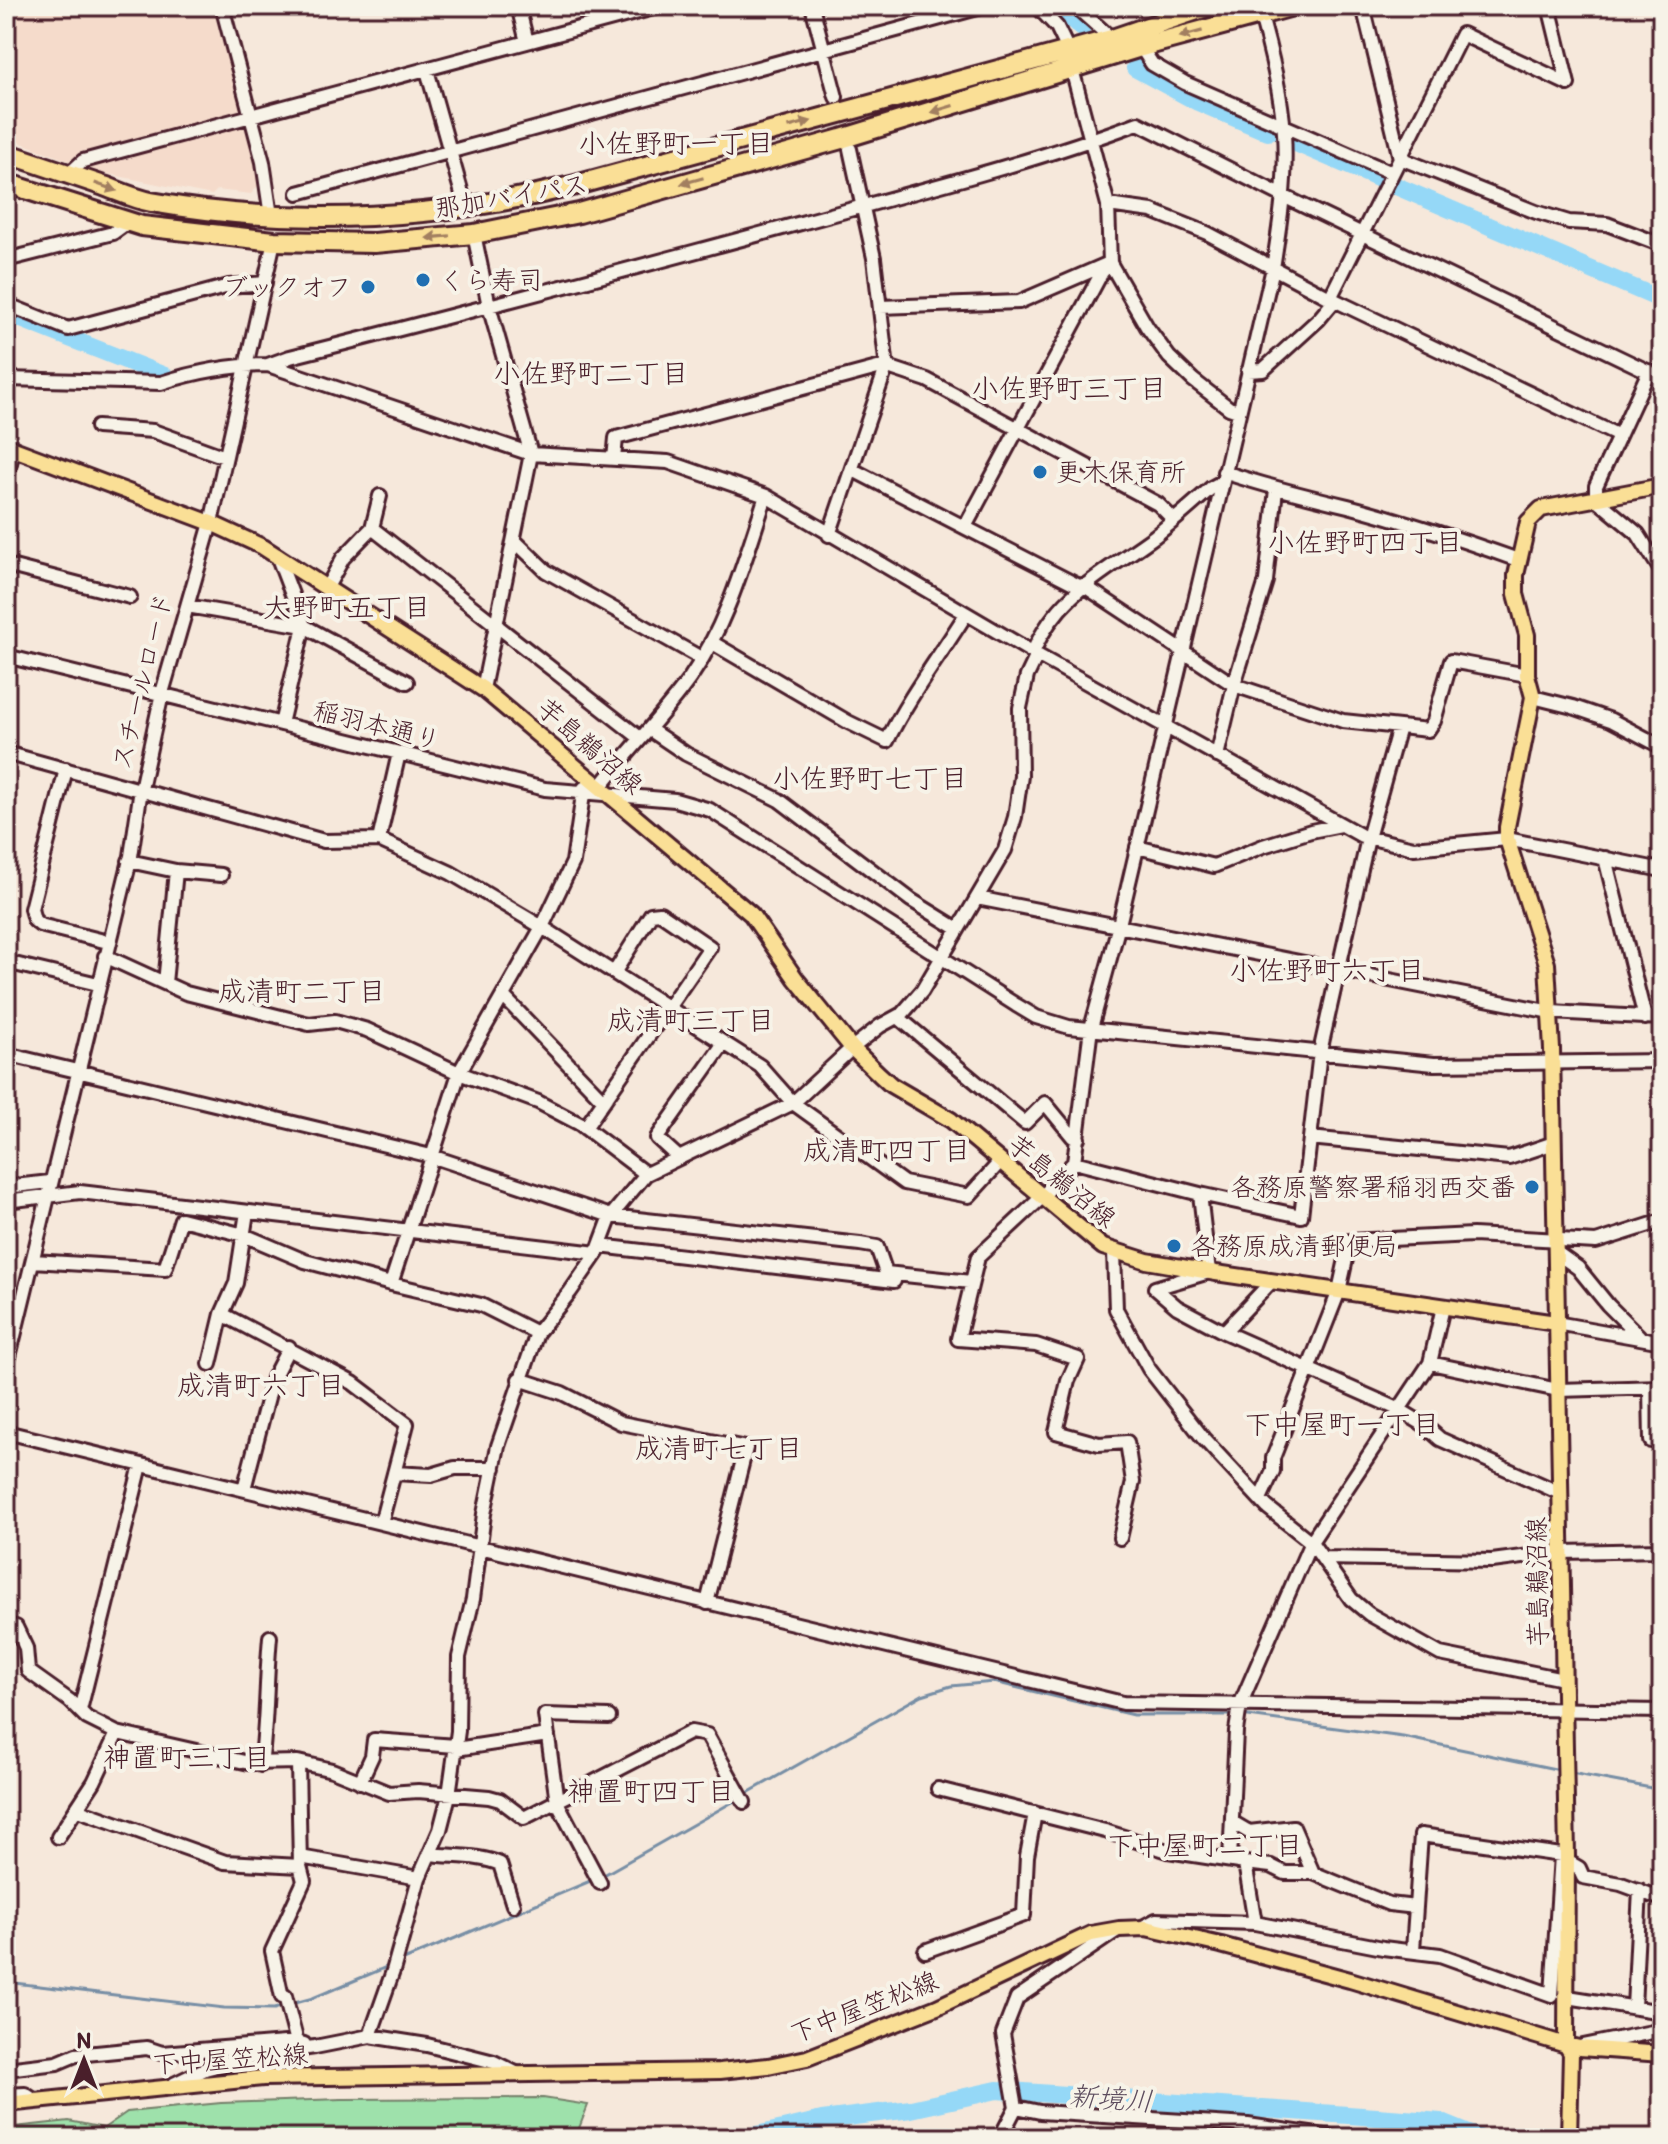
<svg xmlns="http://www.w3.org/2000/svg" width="1668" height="2144" viewBox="0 0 1668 2144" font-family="Itim,'Klee One',sans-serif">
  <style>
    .built { fill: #f5dbcb }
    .green { fill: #9ee1ab; stroke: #74806b; stroke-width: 2 }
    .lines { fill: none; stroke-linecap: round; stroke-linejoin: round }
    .stream { stroke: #778ea5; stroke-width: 3 }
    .river { stroke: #95d8f7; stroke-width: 18 }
    .minor-casing { stroke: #4a1f2b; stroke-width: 18 }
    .major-casing { stroke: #4a1f2b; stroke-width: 20 }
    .highway-casing { stroke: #4a1f2b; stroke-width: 24 }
    .minor { stroke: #f7f3e8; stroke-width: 12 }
    .major { stroke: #fadf96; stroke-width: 14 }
    .highway { stroke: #fadf96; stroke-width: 18 }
    .oneway { fill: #a27f60 }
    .poi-dot { fill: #1f6fb2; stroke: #f7f3e8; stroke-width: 3 }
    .labels { text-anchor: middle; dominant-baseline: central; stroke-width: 8; stroke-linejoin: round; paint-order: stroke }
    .street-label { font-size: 26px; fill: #4a1f2b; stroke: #f7f3e8 }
    .poi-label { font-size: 26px; fill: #4a1f2b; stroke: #f7f3e8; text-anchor: start }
    .neighbourhood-label { font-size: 28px; fill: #4a1f2b; stroke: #f7f3e8 }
    .water-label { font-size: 28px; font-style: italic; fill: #5d4d5e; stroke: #f7f3e8 }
  </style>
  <rect width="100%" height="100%" fill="#f6e8db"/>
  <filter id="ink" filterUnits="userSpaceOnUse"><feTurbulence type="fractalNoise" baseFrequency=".0125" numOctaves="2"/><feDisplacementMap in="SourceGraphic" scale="16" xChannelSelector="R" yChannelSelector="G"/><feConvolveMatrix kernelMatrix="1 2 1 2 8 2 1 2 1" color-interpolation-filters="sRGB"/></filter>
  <g filter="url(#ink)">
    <!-- built -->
    <path class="built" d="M 6,6 L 213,6 L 260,183 L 251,194 L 217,190 L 212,195 L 98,172 L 6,137 Z"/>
    <!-- green -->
    <path class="green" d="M 543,2098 L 588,2105 L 576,2136 L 6,2138 L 6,2128 L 69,2121 L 104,2128 L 127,2112 L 221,2103 L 342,2099 Z"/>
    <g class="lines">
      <!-- stream -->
      <path class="stream" d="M 1241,1715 L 1403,1737 L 1560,1770
        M 1571,1773 L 1662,1790
        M 744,1795 L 922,1695 L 951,1686 L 994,1682 L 1133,1715 L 1233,1715
        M 602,1876 L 738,1799
        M 399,1962 L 595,1879
        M 6,1982 L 224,2008 L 274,2009 L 284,2006
        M 291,2004 L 313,1998 L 389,1966"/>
      <!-- river -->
      <path class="river" d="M 1056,6 L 1082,28
        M 1135,68 L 1198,102 L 1268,132
        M 1298,144 L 1662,300
        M 6,313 L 165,376
        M 744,2138 L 822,2120 L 911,2109 L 997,2090 L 1418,2120 L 1440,2122 L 1479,2138"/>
      <!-- minor casing -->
      <g class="minor-casing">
        <path id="minor" d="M 222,6 L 263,162 L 271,216
          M 518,6 L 527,42
          M 812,6 L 836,97
          M 1037,6 L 1057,27 L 1068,50
          M 1075,6 L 1112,39
          M 1549,6 L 1568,84
          M 1141,47 L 1152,64 L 1185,83 L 1392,173
          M 1072,69 L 1108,205 L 1110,263 L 1147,327 L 1169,357 L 1193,380 L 1229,408 L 1238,411
          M 427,70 L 466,208
          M 1568,84 L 1462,34 L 1400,158 L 1536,212 L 1569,222 L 1607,224 L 1662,245
          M 69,174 L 83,161 L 661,6
          M 298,193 L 985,6
          M 1108,205 L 1152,211 L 1207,233 L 1330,298 L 1619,436
          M 474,234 L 489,306 L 531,454 L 483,689
          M 6,260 L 113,233 L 128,222
          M 1330,298 L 1400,158 L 1363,6
          M 6,304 L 68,329 L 229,286 L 265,283
          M 880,307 L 1019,302 L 1107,264
          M 268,365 L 290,357 C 461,314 631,269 801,223 C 914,192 1029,164 1138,123 L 1283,196 L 1662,378
          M 1248,371 L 1263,370 L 1319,319 L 1335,300
          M 1649,371 L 1596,486 L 1596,499 L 1638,534 L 1662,572
          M 6,379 L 161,383 C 195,372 232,365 268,365 L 531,454 L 668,462 L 766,496 L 1037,655 L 1362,836 L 1414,848 L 1507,839 L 1662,870
          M 97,427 L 153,431 L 225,457
          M 614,459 L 616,438 L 885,366 L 927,380 L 1158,504 L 1174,520
          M 853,470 L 1081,587
          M 1224,472 C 1265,486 1306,496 1348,506 C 1406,521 1462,540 1518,560
          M 6,478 L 14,448
          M 965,527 L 1102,272 L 1110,263
          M 372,528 L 640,738
          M 829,535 L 884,374 L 886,360 L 874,258 L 850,149
          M 515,541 L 546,571 L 701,658
          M 277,555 L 304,626 L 281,724
          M 6,565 L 130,597
          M 1083,585 L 1234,685 L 1343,721 L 1428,730 L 1434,721 L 1451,661 L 1527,675
          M 327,587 L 343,558 L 372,528 L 380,496
          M 187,606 L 304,626 L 407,682
          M 711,642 L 848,722 L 887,741 C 909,696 940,656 966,614
          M 1033,652 C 1059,592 1105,573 1155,536 C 1174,521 1193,504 1211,488 L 1222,482
          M 6,656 L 545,789 L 675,800 L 710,810 L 1016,1005 L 1036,1017 L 1069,1027 L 1434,1064 L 1662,1061
          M 1533,697 L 1573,707 L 1611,720 L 1662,747
          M 1399,727 L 1368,838 L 1320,1052 L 1301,1216 L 1200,1194 L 1209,1272 L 1155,1288 L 1177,1307 L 1224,1332 L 1398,1409 L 1423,1424 L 1440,1439 L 1560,1493
          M 649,729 L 686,754 L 779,800 L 911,900 L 958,929
          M 6,753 L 324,841 L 379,840 L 451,873 L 542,927 L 760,1066 L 793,1103 L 904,1183 L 969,1196 L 1000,1162
          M 1217,756 L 1234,685 L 1266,581 L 1276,489
          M 66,769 L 31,909 L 34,920 L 40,925 L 108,942
          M 600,787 C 629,750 663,716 690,678 C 728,623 745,558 766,496
          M 379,840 L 399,753
          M 1137,847 L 1214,866 L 1263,846 L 1311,831 L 1341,825
          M 1605,858 L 1645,1018
          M 129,861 L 176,871 L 221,875
          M 977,898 L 1551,1012 L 1662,1018
          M 105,956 L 186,993 L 309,1024 L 335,1021 L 367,1030 L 459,1073 L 538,1102 L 580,1124 L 646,1174
          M 6,962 L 98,984
          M 165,983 L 176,871
          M 503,996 L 604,1101
          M 898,1017 L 1025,1123 L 1045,1103 L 1073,1137 L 1078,1138
          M 6,1054 L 431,1156 L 611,1216 L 860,1244 L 877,1247 L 886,1273 L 971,1282
          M 585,1128 L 710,947 L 660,913 L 651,914 L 614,973
          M 1310,1138 L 1509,1158 L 1554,1143
          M 679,1158 L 657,1138 L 724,1043
          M 1074,1162 L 1200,1194
          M 6,1187 L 50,1182
          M 6,1201 L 80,1192 L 597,1253
          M 600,1246 L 894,1281
          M 1114,1252 L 1116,1309 L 1149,1369 L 1203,1438 L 1267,1507 L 1311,1542 L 1351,1599 L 1369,1614 L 1440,1654 L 1563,1679
          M 1557,1253 L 1578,1268 L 1608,1305 L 1639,1336
          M 33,1261 L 165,1269 L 181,1219 L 244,1235 L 305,1261 L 391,1284 L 481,1305 L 537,1333
          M 391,1284 L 459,1073 L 542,927 L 573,862 L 584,788
          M 222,1314 L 353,1383 L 407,1424 L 381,1523
          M 1556,1323 L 1662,1342
          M 1224,1332 L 1272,1281
          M 1430,1363 L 1558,1390 L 1662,1387
          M 210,1364 L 222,1314 L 236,1283 L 247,1212
          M 6,1369 L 131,856 L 141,789 L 162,693 L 211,523 L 274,241
          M 519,1379 L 562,1393 L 621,1423 L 746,1448 L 707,1603
          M 1650,1388 L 1651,1441 L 1662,1441
          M 6,1432 L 1123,1703 L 1662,1711
          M 394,1473 L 431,1475 L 455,1468 L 494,1468
          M 244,1489 L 273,1378 L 289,1347
          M 1260,1499 L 1273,1471 L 1273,1458 L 1339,1291 L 1350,1241 L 1473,1235 L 1596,1242 L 1662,1221
          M 1120,1538 L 1133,1482 L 1127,1442 L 1099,1444 L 1056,1432 L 1068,1381 L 1078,1359 L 1036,1345 L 958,1339 L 978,1257 L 1041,1198 L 1074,1162 L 1091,1028 L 1119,925 L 1273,268 C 1280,224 1287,179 1284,133 C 1281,90 1270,47 1258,6
          M 1323,1558 L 1492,1561 L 1561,1552 L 1662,1550
          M 6,1625 L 16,1627 L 26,1648 L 28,1671 L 70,1701 L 87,1718 L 117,1733 L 249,1763 L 298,1762 L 332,1770 L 389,1793 L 418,1791 L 489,1797 L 500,1800 L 524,1818 L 691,1732 L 707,1735 L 744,1802
          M 80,1710 L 141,1465
          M 456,1749 L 548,1735
          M 261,1765 C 267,1722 266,1680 270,1637
          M 360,1782 L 372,1756 L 374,1740 L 456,1746
          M 938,1789 L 1105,1831 L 1168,1851 L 1245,1863 L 1255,1923 L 1383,1948 L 1440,1955 L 1552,1995 L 1561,1855 L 1421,1835 L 1413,1950
          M 76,1809 L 225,1862 L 300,1866 L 298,1762
          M 1232,1822 L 1249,1832 L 1293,1827 L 1313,1873
          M 58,1837 L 94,1782 L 117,1733
          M 431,1854 C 453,1857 481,1855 500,1864 L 513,1905
          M 300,1857 L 419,1878
          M 1230,1860 L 1236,1731 L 1240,1705 L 1311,1542 L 1430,1363 L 1443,1307
          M 1567,1861 L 1579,1868 L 1583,1877 L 1621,1884 L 1662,1899
          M 1245,1863 L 1271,1866 L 1285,1873 L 1313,1873 L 1389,1904 L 1416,1907
          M 600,1883 L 557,1802 L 545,1715 L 609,1717
          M 1139,1929 L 1156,1920 L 1255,1923
          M 925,1951 L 1024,1915 L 1027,1856 L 1035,1813
          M 285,1996 L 297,2042 L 304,2044
          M 282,1997 L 272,1951 L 304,1881 L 300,1866
          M 1574,1998 L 1662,2012
          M 1634,2007 L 1640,1890
          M 370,2036 L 393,1971 L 419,1878 L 440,1830 L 449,1795 L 458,1731 L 459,1657 L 473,1599 L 484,1514 L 498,1446 L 537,1333 L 570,1292 L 597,1253 L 611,1216 L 646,1174 L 793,1103 L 852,1048 L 880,1026 L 902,1014 L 922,991 L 1005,850 L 1015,817 L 1021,776 L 1020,708 L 1027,676 L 1037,655
          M 1583,2046 L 1662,2030
          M 6,2069 L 57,2063 L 76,2055 L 147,2048 L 162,2053 L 297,2042
          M 174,2084 L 205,2069 L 253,2056 L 315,2047 L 370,2036 L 427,2045 L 494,2062 L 518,2074
          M 6,2095 L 25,2094 L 34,2100
          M 1016,2107 L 1040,2112 L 1248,2125 L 1338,2138
          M 1000,2138 L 1016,2107 L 1003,2034 L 1017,1998 L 1116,1931"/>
      </g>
      <!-- major casing -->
      <g class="major-casing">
        <path id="major" d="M 6,446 L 211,523 L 263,547 L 483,689 L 751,914 L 796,979 L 852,1048 L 880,1075 L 891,1085 L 951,1120 L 1103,1247 L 1147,1261 L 1216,1273 L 1556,1323
          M 6,2104 L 263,2078 L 720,2071 L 768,2066 L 807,2058 L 937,2007 L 1091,1934 L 1119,1929 L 1146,1928 L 1221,1945 L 1350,1980 L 1566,2045 L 1580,2048 L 1662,2054
          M 1569,2138 L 1571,2053 L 1566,2045 L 1567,1856 L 1552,1049 L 1547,964 L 1507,839 L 1507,827 L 1533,697 L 1527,675 L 1527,635 L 1516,594 L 1516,575 L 1528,522 L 1541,509 L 1662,486"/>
      </g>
      <!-- highway casing -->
      <g class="highway-casing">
        <path id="highway" d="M 6,153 C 39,164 72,175 104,186 C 120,192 135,199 151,202 C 293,227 437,220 576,185 L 1112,39 L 1209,6
          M 6,183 L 142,226 L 274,241 L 374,243 L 474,234 L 579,213 L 841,139 L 1141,47 L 1293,6"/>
      </g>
      <!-- minor -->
      <use href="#minor" class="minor"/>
      <!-- major -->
      <use href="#major" class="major"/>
      <!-- highway -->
      <use href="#highway" class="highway"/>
    </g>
    <!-- one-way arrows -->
    <defs><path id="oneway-solid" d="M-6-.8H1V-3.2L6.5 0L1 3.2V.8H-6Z" transform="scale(2)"/></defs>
    <g class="oneway">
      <use href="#oneway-solid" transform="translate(1191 34) rotate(165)"/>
      <use href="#oneway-solid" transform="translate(942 109) rotate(163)"/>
      <use href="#oneway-solid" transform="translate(800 124) rotate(-15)"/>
      <use href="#oneway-solid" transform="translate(692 181) rotate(164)"/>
      <use href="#oneway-solid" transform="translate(106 187) rotate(19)"/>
      <use href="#oneway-solid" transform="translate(438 237) rotate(175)"/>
    </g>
  </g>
  <!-- markers -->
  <g class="poi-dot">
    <circle cx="423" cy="280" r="8"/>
    <circle cx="368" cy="287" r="8"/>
    <circle cx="1040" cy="472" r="8"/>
    <circle cx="1532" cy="1187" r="8"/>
    <circle cx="1174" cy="1246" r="8"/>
  </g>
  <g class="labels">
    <!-- street labels -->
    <g class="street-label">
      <text transform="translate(511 196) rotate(-10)">那加バイパス</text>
      <text transform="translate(142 681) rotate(-76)">スチールロード</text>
      <text transform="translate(377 725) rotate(14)">稲羽本通り</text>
      <text transform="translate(590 746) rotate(41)">芋島鵜沼線</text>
      <text transform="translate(1062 1181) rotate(39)">芋島鵜沼線</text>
      <text transform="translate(1537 1582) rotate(-91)">芋島鵜沼線</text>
      <text transform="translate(864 2007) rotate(-21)">下中屋笠松線</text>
      <text transform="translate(230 2059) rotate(-4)">下中屋笠松線</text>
    </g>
    <!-- poi labels -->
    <g class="poi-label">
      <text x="439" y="280">くら寿司</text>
      <text x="352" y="287" text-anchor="end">ブックオフ</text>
      <text x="1056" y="472">更木保育所</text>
      <text x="1516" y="1187" text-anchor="end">各務原警察署稲羽西交番</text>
      <text x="1190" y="1246">各務原成清郵便局</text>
    </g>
    <!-- neighbourhood labels -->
    <g class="neighbourhood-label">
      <text x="676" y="143">小佐野町一丁目</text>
      <text x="591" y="373">小佐野町二丁目</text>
      <text x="1069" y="388">小佐野町三丁目</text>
      <text x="1365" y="542">小佐野町四丁目</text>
      <text x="347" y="607">大野町五丁目</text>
      <text x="870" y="778">小佐野町七丁目</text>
      <text x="1327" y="970">小佐野町六丁目</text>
      <text x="302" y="991">成清町二丁目</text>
      <text x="691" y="1020">成清町三丁目</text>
      <text x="887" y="1150">成清町四丁目</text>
      <text x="261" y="1385">成清町六丁目</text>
      <text x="1342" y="1424">下中屋町一丁目</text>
      <text x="719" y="1448">成清町七丁目</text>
      <text x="187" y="1757">神置町三丁目</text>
      <text x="651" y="1791">神置町四丁目</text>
      <text x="1205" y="1845">下中屋町二丁目</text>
    </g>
    <!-- water labels -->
    <g class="water-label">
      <text transform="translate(1111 2098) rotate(4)">新境川</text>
    </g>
  </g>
  <!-- margin -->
  <rect width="1668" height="2144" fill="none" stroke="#f7f3e8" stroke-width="32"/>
  <rect x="16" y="16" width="1636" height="2112" fill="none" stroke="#4a1f2b" stroke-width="3" filter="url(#ink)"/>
  <!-- north arrow -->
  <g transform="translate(84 2060)" stroke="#f7f3e8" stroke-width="6" paint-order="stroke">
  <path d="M0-6L14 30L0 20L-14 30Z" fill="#4a1f2b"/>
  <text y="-12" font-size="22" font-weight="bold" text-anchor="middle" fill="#4a1f2b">N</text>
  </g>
</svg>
